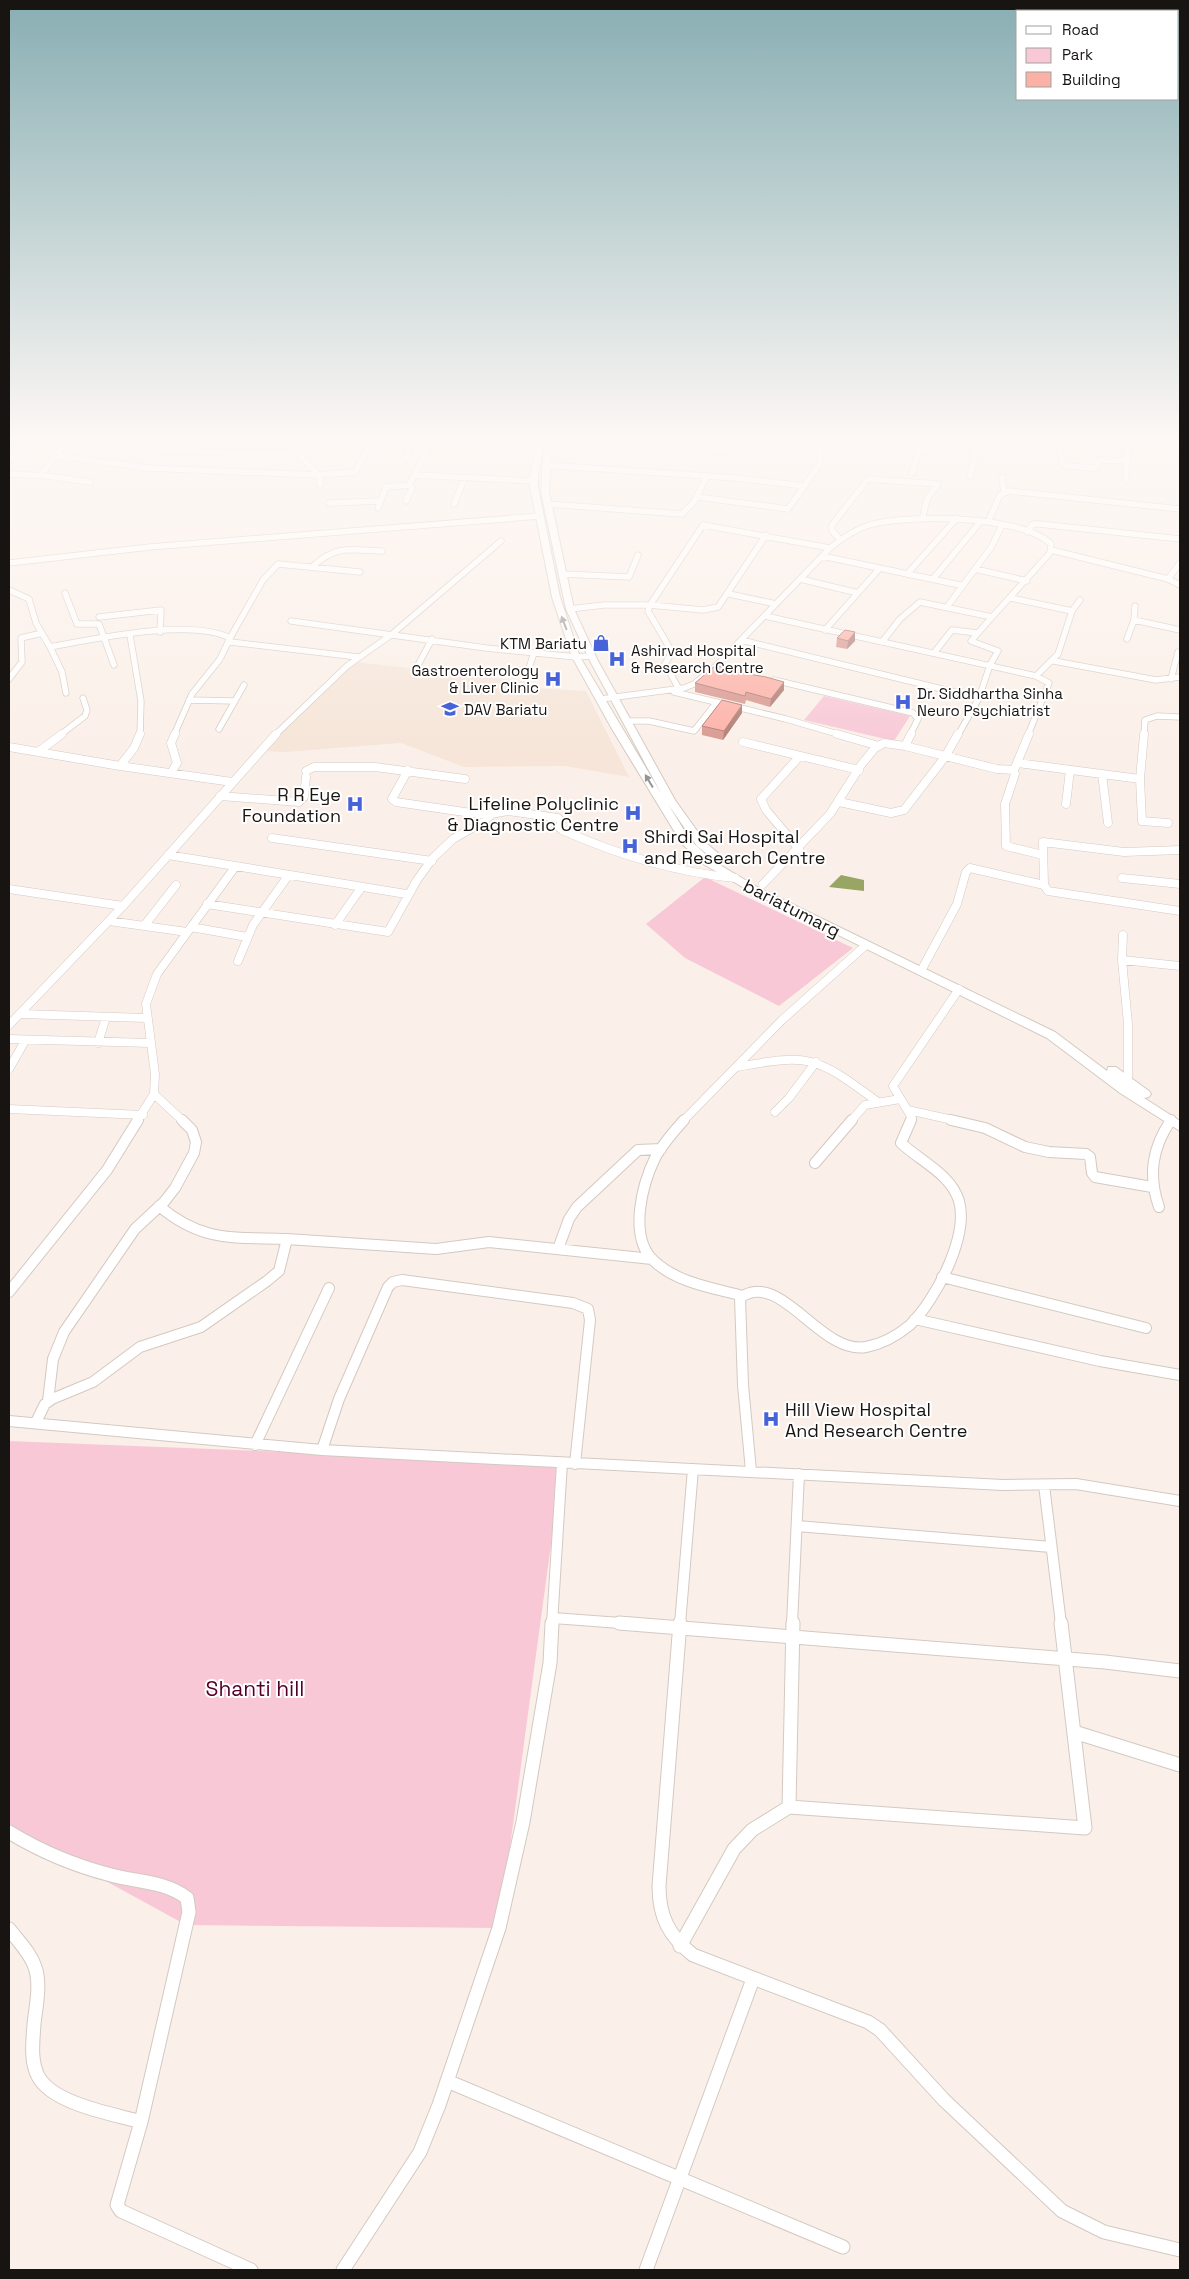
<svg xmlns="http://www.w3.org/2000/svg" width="1189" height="2279" viewBox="0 0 1189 2279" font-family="'Space Grotesk',sans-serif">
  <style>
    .built { fill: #f6e5d8 }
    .green { fill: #f8c8d7 }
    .water { fill: #99a564 }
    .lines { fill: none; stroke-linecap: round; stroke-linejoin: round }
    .minor-far3-casing { stroke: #d3c9c1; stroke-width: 7 }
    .minor-far2-casing { stroke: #d3c9c1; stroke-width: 9 }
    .minor-far1-casing { stroke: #d3c9c1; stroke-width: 12 }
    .minor-casing { stroke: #d3c9c1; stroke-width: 15 }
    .tertiary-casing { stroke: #d3c9c1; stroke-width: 9 }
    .secondary-casing { stroke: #d3c9c1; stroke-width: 2 }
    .minor-far3 { stroke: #fff; stroke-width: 5.5 }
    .minor-far2 { stroke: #fff; stroke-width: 8 }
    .minor-far1 { stroke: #fff; stroke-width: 10 }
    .minor { stroke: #fff; stroke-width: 13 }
    .tertiary { stroke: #fff; stroke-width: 8 }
    .secondary { fill: #fff; fill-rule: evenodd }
    .wall { fill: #d99890 }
    .shaded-wall { fill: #b07c75 }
    .building { fill: #fcb1a7; stroke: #b07c75 }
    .oneway { fill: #979594 }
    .labels { text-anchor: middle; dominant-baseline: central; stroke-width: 4; stroke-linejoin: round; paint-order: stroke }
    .far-poi-label { font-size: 15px; fill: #181412; stroke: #fff; text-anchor: start }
    .poi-label { font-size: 18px; fill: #181412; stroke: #fff; text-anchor: end }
    .street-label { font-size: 18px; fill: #181412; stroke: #fff }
    .near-park-label { font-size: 21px; fill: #530029; stroke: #fff }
  </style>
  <rect width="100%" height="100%" fill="#fbf0e9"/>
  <!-- built -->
  <path class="built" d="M 356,662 L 529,682 L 529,688 L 586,691 L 629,777 L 565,766 L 464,767 L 401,743 L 285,752 L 262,751 Z"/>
  <!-- green -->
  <path class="green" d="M 824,696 L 910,716 L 894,741 L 804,720 Z
    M 705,877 L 853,948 L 779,1006 L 685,958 L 646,924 Z
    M 9,1441 L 562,1463 L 499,1928 L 186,1925 L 9,1828 Z"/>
  <!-- water -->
  <path class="water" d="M 841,875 L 864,880 L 864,891 L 829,887 Z"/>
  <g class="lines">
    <!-- minor-far3 casing -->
    <g class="minor-far3-casing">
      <path id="minor-far3" d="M 282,438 L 316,472 L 320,478 L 320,485
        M 954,438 L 954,446
        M 1026,445 L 1028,438
        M 1059,445 L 1063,464 L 1066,466 L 1095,468 L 1100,460 L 1128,461
        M 664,446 L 669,438
        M 796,446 L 801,438
        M 835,446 L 839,438
        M 57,456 L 148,468 L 318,475 L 355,472 L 368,449 L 375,443 L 417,441 L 539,448
        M 405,458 L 414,441
        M 9,461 L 24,443 L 32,440 L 227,453 L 295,453
        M 545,465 L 736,478 L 805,486
        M 912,473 L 920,446
        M 9,474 L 48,476 L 90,482
        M 415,475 L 534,481
        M 40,476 L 68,441
        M 970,476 L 975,453 L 973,446
        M 1002,478 L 1004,491
        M 1126,479 L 1128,439
        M 697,497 L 788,509 L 819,465 L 822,446
        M 406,501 L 412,488 L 409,485 L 432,442
        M 329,503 L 380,501
        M 454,504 L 465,477
        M 547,504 L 682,514 L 694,502 L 707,476
        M 378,508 L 386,487 L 409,485
        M 923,516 L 927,499 L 938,484
        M 988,522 L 1000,495 L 1009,491 L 1180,509
        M 1027,532 L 1033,524 L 1039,524 L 1180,539
        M 839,538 L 832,531 L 832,525 L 868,479 L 938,484
        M 830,548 C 842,538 854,530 869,525 C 907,514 1022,515 1051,544 L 1050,553 L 992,617 L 920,602 L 900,619 L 882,642
        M 1051,550 L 1168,579 L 1180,585
        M 822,556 L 960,585
        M 9,563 L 150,547 L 540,516
        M 313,566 C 338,544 351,550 382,551
        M 975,569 L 1027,581
        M 562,574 L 629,577 L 638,555
        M 907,574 L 957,518
        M 800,579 L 858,593
        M 933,579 L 981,521
        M 1168,579 L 1180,563
        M 9,590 L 29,599 L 36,623 L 50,647
        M 65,593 L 77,624 L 99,624 L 114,665
        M 729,594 L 776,604
        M 1011,598 L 1072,611 L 1080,600
        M 947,607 L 992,546 L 1002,525
        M 570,609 L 604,605 L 650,605 L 703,525 L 830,548 L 715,667 L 694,684 L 684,688 L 601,699
        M 765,616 L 1036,676 L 1049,683 L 1028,735
        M 99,617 L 161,610 L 160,632
        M 1134,620 L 1135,606
        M 291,621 L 486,648 L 576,657 L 591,656
        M 825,630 L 880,568
        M 130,635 L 141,701 L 140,735
        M 230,638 L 263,580 L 278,564 L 360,572
        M 1127,639 L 1134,620 L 1180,630
        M 741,640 L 979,698
        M 230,642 L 358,657
        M 934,653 L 952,630 L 977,633
        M 1054,661 L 1156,680 L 1180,677
        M 417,667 L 432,639
        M 527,674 L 534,653
        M 1036,676 L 1058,654 L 1072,611
        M 9,679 L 22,662 L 21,638 L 42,633
        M 1171,679 L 1178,652
        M 774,680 L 913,713 L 918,719 L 910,735
        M 679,689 L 665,664 L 672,652 L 648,611 L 650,605 L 703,610 L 718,607 L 766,535
        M 674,692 L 786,719 L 841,735
        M 66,693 L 62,672 L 50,647 C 94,639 191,618 230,638 L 220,659 L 192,694 L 174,735
        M 189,700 L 235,701
        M 627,721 L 649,721 L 694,731 L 717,702
        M 219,729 L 244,685
        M 60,735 L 85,716 L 87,710 L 83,698
        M 275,735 L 347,666 L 391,635 L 501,541
        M 958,735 L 979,698 L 990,665 L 998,651 L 971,641 L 992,617
        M 1144,735 L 1145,720 L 1157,716 L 1180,717"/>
    </g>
    <!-- minor-far2 casing -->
    <g class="minor-far2-casing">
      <path id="minor-far2" d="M 837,734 L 879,746
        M 743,742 L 859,770
        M 905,746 L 997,769 L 1014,770 L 1029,734
        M 9,747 L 120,766 L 134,748 L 140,734
        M 38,752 L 62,734
        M 1018,763 L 1140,779 L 1144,734
        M 120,766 L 232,782
        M 408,770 L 392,799 L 396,802 L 485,815 L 508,811 L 558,818 L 561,821 L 560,828 L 562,830 C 618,855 674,872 735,878
        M 306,771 L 314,767 L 375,767 L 465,779
        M 1013,771 L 1015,774 L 1005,804 L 1006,846 L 1043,855
        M 171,773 L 177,763 L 171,743 L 175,734
        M 1102,774 L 1108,823
        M 1140,779 L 1142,821 L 1168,823
        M 220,796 L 299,802 L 304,797 L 306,777
        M 839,802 L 891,813 L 904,810 L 945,757 L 958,734
        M 1066,804 L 1070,770
        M 272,838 L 432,861
        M 799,849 L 766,810 L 761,799 L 800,756
        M 168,855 L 406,894
        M 1122,878 L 1180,884
        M 763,884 L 830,814 L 861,765 L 875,748 L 884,743 L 905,746 L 911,734
        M 1044,885 L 1043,842 L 1124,852 L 1180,850
        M 9,889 L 123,906
        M 207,904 L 388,932 L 417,880 L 433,858 L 453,839 L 484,821 L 491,815
        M 109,921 L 187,932
        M 335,925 L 361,888
        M 144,926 L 176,885
        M 191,927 L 247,937
        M 1122,960 L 1123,935
        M 238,961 L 253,925 L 288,876
        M 921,971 L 957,904 L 966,872 L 970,868 L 1044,885 L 1048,891 L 1180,911
        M 21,1014 L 146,1018
        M 9,1025 L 123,906 L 276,734
        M 9,1039 L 150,1043
        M 98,1043 L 106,1017
        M 737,1067 C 813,1053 816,1057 878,1102
        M 9,1069 L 25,1041
        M 1128,1081 L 1128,1024 L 1122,960 L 1180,966
        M 154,1094 L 183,1121
        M 9,1109 L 143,1115
        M 908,1110 L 957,1121
        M 775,1112 L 789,1098 L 816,1062
        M 137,1121 L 154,1094 L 155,1074 L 146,1004 L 157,974 L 235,867
        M 683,1121 L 782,1020 L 866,945
        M 851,1121 L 865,1105 L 900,1099
        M 911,1121 L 912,1118 L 893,1086 L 959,989"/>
    </g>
    <!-- minor-far1 casing -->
    <g class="minor-far1-casing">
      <path id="minor-far1" d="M 684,1120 C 674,1131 664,1143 656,1156 C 642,1184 628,1237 654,1261 C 677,1283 714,1288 743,1296
        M 951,1120 L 985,1128 L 1025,1147 L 1049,1152 L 1086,1154 L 1090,1157 L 1092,1173 L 1095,1177 L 1152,1187
        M 815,1163 L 852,1120
        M 159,1206 C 203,1243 234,1237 287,1239
        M 1159,1207 C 1148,1175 1152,1148 1171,1120
        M 558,1249 L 569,1219 L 577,1207 L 638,1150 L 661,1149
        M 942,1277 L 1146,1328
        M 9,1292 L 107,1170 L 138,1120
        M 915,1319 L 1100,1361 L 1180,1375
        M 48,1401 L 53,1359 L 64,1332 L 135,1229 L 164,1202 L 175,1188 L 194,1153 L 196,1142 L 192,1130 L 182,1120
        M 9,1421 L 322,1450 L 1003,1485 L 1076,1484 L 1180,1501
        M 36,1422 L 45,1404 L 52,1399 L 93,1382 L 140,1347 L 201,1327 L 267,1281 L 279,1271 L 287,1239 L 436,1249 L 489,1242 L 652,1259
        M 255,1445 L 329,1288
        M 322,1450 L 339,1399 L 388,1287 L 393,1282 L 402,1280 L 573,1303 L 588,1309 L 590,1320 L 575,1464
        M 751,1471 L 743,1385 L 740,1298 C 780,1268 820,1355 866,1347 C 882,1344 898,1335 910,1325 C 935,1301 969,1237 959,1201 C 951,1174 920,1161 901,1143 L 911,1120
        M 1044,1485 L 1061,1624
        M 797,1526 L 1051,1547
        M 553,1618 L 634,1624
        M 552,1624 L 562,1463
        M 680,1624 L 693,1469
        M 792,1624 L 799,1474"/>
    </g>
    <!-- minor casing -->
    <g class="minor-casing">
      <path id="minor" d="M 619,1623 L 1105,1662 L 1180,1671
        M 680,1623 L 659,1886 C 659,1917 669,1936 693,1955 L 868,2022 L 880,2030 L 944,2100 L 1062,2211 L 1104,2232 L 1180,2250
        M 793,1623 L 789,1807 L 1085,1828 L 1061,1623
        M 1074,1732 L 1180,1765
        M 9,1832 C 40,1851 76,1866 111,1875 C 136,1882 165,1881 187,1898 L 189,1912 L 141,2122 L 117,2205 L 121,2211 L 251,2270
        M 9,1929 C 18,1941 30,1952 35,1967 C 41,1984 36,2006 34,2024 C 33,2041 30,2060 38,2076 C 52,2104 114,2114 141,2122
        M 680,1946 L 734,1849 L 752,1830 L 789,1807
        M 447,2081 L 843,2247
        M 343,2270 L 420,2152 L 439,2105 L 499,1928 L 523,1822 L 550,1663 L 552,1623
        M 646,2270 L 753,1979"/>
    </g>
    <!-- tertiary casing -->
    <g class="tertiary-casing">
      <path id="tertiary" d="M 540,443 L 719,447 L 1037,446 L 1143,438"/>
    </g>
    <!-- secondary casing -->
    <g class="secondary-casing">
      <path id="secondary" d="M 539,438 L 546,438 L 538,474 L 538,487 L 560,597 L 580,657 L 662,795 L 589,659 L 566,609 L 541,492 L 544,447 L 548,445 L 552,447 L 549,492 L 574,609 L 597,659 L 675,800 L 705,842 L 726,860 L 721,863 L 717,862 L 697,846 L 668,804 L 690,840 L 713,861 L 759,888 L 1055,1032 L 1107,1071 L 1108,1067 L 1116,1067 L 1149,1091 L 1151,1094 L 1149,1097 L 1144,1098 L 1180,1121 L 1180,1131 L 1120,1093 L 1047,1038 L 751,892 L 705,865 L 682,844 L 612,729 L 572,657 L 552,597 L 530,487 L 530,474 Z"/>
    </g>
    <!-- minor-far3 -->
    <use href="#minor-far3" class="minor-far3"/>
    <!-- minor-far2 -->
    <use href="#minor-far2" class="minor-far2"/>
    <!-- minor-far1 -->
    <use href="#minor-far1" class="minor-far1"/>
    <!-- minor -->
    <use href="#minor" class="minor"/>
    <!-- tertiary -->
    <use href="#tertiary" class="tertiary"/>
    <!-- secondary -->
    <use href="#secondary" class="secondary"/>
  </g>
  <!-- wall -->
  <path class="wall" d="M 855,632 L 855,641 L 847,649 L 836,647 L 837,638 Z
    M 695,683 L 784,690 L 770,707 L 746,700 L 745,704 L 695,692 Z
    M 742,713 L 723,740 L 702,735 L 702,726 Z"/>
  <!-- shaded-wall -->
  <path class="shaded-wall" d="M 855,632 L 855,641 L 847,649 L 848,641 Z
    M 784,682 L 784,690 L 770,707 L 771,699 Z
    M 742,705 L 742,713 L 723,740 L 724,731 Z"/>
  <!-- building -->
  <path class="building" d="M 845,630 L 855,632 L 848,641 L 837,638 Z
    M 716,665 L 737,672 L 766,677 L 784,682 L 771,699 L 746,692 L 745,696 L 695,683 Z
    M 722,700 L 742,705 L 724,731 L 702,726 Z"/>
  <!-- one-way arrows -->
  <defs><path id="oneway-solid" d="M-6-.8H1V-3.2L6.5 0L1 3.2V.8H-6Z" transform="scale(1.25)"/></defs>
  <g class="oneway">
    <use href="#oneway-solid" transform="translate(564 623) rotate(-111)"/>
    <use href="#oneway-solid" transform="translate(649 781) rotate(-121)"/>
  </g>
  <!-- sky -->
  <linearGradient id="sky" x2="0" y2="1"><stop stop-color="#88aeb3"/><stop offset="0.58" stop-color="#fdf8f5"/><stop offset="1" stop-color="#fdf8f5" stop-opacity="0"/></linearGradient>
  <rect width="1189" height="757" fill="url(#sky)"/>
  <!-- icons -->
  <defs>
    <g id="shop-bare" transform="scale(1.35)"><path d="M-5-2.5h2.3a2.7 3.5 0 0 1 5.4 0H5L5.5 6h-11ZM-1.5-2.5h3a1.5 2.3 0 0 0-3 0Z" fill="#4763d7" stroke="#fff" stroke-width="2.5" paint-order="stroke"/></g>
    <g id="hospital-bare" transform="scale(1.35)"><path d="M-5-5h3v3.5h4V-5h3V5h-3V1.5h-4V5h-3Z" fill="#4763d7" stroke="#fff" stroke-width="2.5" paint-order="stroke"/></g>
    <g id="school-bare" transform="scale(1.35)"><path d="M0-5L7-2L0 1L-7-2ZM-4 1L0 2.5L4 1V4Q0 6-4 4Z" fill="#4763d7" stroke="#fff" stroke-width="2.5" paint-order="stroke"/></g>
  </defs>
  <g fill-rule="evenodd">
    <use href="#shop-bare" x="601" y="643"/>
    <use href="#hospital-bare" x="617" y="659"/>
    <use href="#hospital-bare" x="553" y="679"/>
    <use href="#hospital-bare" x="903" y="702"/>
    <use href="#school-bare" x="450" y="709"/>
    <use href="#hospital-bare" x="355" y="804"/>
    <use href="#hospital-bare" x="633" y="813"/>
    <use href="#hospital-bare" x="630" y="846"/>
    <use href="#hospital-bare" x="771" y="1419"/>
  </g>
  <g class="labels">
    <!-- far-poi labels -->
    <g class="far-poi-label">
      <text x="587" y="643" text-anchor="end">KTM Bariatu</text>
      <text x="631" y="650">Ashirvad Hospital<tspan x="631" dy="17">&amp; Research Centre</tspan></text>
      <text x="539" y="670" text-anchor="end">Gastroenterology<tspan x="539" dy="17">&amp; Liver Clinic</tspan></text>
      <text x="917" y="693">Dr. Siddhartha Sinha<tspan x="917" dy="17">Neuro Psychiatrist</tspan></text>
      <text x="464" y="709">DAV Bariatu</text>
    </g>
    <!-- poi labels -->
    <g class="poi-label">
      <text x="341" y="794">R R Eye<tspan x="341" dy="21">Foundation</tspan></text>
      <text x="619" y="803">Lifeline Polyclinic<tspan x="619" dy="21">&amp; Diagnostic Centre</tspan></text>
      <text x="644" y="836" text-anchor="start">Shirdi Sai Hospital<tspan x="644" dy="21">and Research Centre</tspan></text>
      <text x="785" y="1409" text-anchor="start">Hill View Hospital<tspan x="785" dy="21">And Research Centre</tspan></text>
    </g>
    <!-- street labels -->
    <g class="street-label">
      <text transform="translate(792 908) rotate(27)">bariatumarg</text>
    </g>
    <!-- near-park labels -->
    <g class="near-park-label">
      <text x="255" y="1688">Shanti hill</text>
    </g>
  </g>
  <!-- border -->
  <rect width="1189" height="2279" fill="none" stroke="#181412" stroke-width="20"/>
  <!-- legend -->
  <rect x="1016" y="10" width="162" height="90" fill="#ffffff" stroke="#a3a1a0"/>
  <rect x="1026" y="26" width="25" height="8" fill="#ffffff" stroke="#a3a1a0"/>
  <text x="1062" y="35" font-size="15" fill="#181412">Road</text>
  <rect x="1026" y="48" width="25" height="15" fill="#f8c8d7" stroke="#a3a1a0"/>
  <text x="1062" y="60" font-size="15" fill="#181412">Park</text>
  <rect x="1026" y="72" width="25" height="15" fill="#fcb1a7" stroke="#a3a1a0"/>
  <text x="1062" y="85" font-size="15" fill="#181412">Building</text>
</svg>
